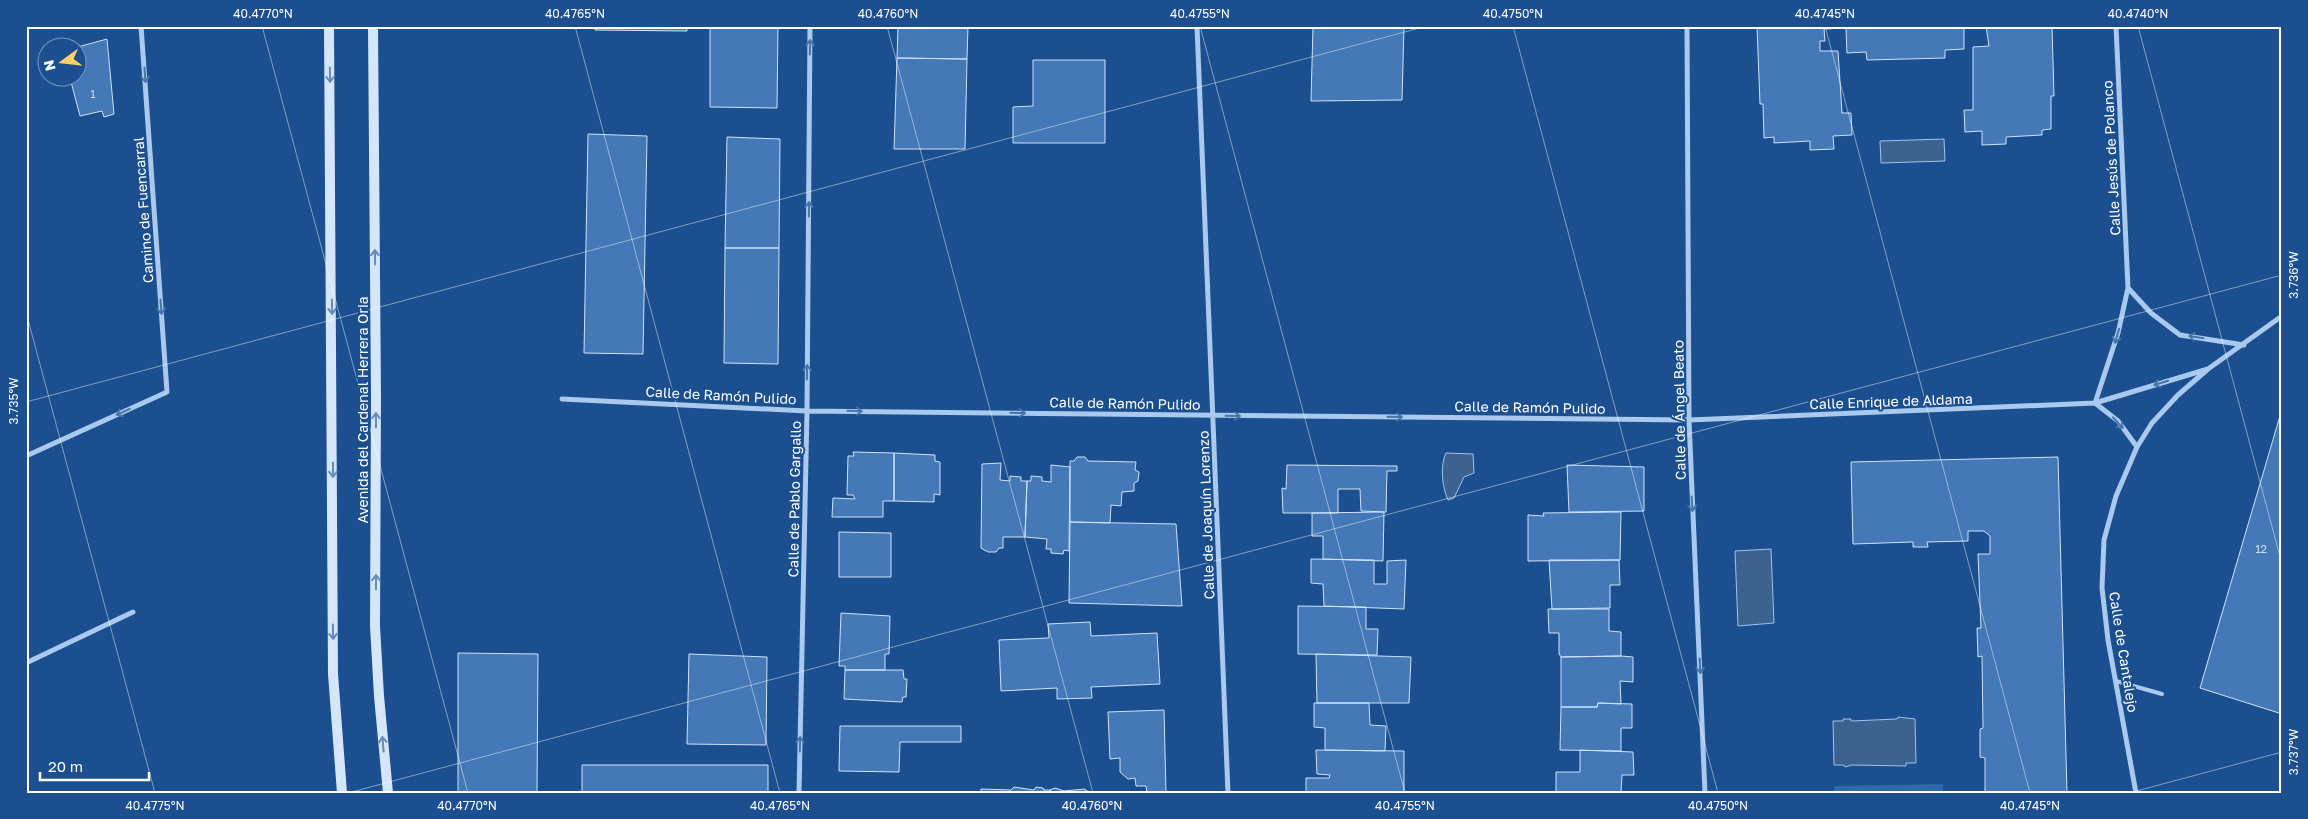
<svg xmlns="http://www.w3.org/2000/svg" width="2308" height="819" viewBox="0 0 2308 819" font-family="'Golos Text',sans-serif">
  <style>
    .green { fill: #2e69ad }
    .water { fill: #3c6290; stroke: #9cc4f0 }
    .building { fill: #4478b7; stroke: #cfe3fa }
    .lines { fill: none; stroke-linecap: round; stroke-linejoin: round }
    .lane { stroke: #a9c9ee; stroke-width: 4 }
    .street { stroke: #a9c9ee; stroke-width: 5 }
    .secondary { stroke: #d6e6fa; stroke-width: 10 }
    .oneway { stroke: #4674ac }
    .oneway2 { stroke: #668bba }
    .ticks { fill: none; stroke: #fff; stroke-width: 1; stroke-opacity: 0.45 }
    .labels { text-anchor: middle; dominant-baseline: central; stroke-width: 4; stroke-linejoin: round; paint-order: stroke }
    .number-label { font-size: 11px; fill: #d0dded }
    .street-label { font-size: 14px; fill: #fff; stroke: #1b4f8f }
    .neatline { fill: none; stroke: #fff; stroke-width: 2 }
    .ticks-label { font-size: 12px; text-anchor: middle; fill: #fff }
  </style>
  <rect width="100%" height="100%" fill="#1b4f8f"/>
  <!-- green -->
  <path class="green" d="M 1943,784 L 1943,793 L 1834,793 L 1834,786 Z"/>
  <!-- water -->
  <path class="water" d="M 1944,139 L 1945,161 L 1881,163 L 1880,141 Z
    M 1446,453 L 1473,454 L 1474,473 L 1464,477 L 1454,498 L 1448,500 C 1442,487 1440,465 1446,453 Z
    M 1771,549 L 1774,623 L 1738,626 L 1735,551 Z
    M 1898,717 L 1915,719 L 1916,763 L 1906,763 L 1906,766 L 1852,765 L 1845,767 L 1844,765 L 1834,765 L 1833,721 L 1843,721 L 1843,719 L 1851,719 L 1851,721 L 1897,719 Z"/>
  <!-- building -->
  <path class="building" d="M 595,26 L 687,26 L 687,31 L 595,30 Z
    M 710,26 L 778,26 L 777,108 L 710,107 Z
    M 898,26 L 968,26 L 967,59 L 897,58 Z
    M 1313,26 L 1404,26 L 1402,100 L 1311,101 Z
    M 1757,26 L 1964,26 L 1964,49 L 1945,50 L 1945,58 L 1867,60 L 1866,52 L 1847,53 L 1846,28 L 1824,29 L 1825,41 L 1820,41 L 1820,51 L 1838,51 L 1842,113 L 1851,113 L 1852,135 L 1833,136 L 1834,149 L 1810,150 L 1810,141 L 1774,143 L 1774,137 L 1764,138 L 1763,104 L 1760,104 Z
    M 1986,26 L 2052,26 L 2054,96 L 2051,96 L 2051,129 L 2042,130 L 2042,135 L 2006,137 L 2006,144 L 1982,145 L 1982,131 L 1965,132 L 1964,110 L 1973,110 L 1973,47 L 1989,46 Z
    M 107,39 L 114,114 L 104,117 L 102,111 L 80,116 L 70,78 L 78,78 L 78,48 L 74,48 Z
    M 897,58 L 967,59 L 965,149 L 894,149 Z
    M 1033,60 L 1105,60 L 1105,143 L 1013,143 L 1013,107 L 1033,106 Z
    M 588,134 L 647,136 L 643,354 L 584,353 Z
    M 727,137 L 780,139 L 779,248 L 725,248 Z
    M 725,248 L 779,248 L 778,364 L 724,363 Z
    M 2282,409 L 2282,714 L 2200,688 Z
    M 853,452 L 894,453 L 894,501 L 883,501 L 883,517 L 832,517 L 833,498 L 855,499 L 853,495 L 847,495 L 848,456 L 854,456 Z
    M 894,453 L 935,455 L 935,461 L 940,462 L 940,495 L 934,494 L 934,502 L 894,501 Z
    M 1077,457 L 1085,457 L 1088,461 L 1136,462 L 1135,470 L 1139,472 L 1138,481 L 1134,483 L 1134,491 L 1122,492 L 1121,506 L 1111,505 L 1110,523 L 1070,522 L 1070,461 L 1074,461 Z
    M 2058,457 L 2067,793 L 1985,793 L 1985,758 L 1980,757 L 1980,729 L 1983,728 L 1982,656 L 1978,657 L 1977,628 L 1981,628 L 1978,554 L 1990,554 L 1990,536 L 1984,531 L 1968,531 L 1968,541 L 1927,542 L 1928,547 L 1913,547 L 1913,542 L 1853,544 L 1851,462 Z
    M 1001,463 L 1000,480 L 1010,481 L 1010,476 L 1021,477 L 1021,481 L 1027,481 L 1025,537 L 1003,537 L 1003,548 L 999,548 L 996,552 L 988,552 L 981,548 L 982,464 Z
    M 1051,465 L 1070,467 L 1069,551 L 1064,550 L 1063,554 L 1051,553 L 1051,549 L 1046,549 L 1047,539 L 1025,537 L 1027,481 L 1031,481 L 1031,476 L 1042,477 L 1042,481 L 1051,482 Z
    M 1287,465 L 1397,466 L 1397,471 L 1387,471 L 1386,512 L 1361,511 L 1360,489 L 1338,489 L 1338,513 L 1283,513 L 1282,488 L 1286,489 Z
    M 1567,465 L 1644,467 L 1644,511 L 1569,512 Z
    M 1384,512 L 1383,561 L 1323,559 L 1323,536 L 1312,536 L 1312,513 Z
    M 1621,512 L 1620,560 L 1528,561 L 1528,515 L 1544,516 L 1543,513 Z
    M 1070,522 L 1176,524 L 1182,606 L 1069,603 Z
    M 839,532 L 891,533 L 891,577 L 839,577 Z
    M 1311,559 L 1374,560 L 1374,584 L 1387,584 L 1387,561 L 1406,560 L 1404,609 L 1324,606 L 1323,584 L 1311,583 Z
    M 1549,560 L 1619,560 L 1620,585 L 1610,585 L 1610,608 L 1552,609 Z
    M 1298,606 L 1366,607 L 1366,629 L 1378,629 L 1377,655 L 1298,654 Z
    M 1548,609 L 1609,609 L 1609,631 L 1621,632 L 1621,656 L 1561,657 L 1559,654 L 1559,633 L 1549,633 Z
    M 841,613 L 890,616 L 889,654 L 885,654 L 885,670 L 845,670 L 845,666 L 839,666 Z
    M 1090,622 L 1091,636 L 1157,633 L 1160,684 L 1091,687 L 1092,698 L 1057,699 L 1057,688 L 1001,691 L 999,640 L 1049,638 L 1048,624 Z
    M 458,653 L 538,654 L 537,793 L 458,793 Z
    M 689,654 L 767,657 L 766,745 L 687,744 Z
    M 1316,654 L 1411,657 L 1409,703 L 1317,703 Z
    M 1621,656 L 1633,657 L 1633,682 L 1620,681 L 1621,704 L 1598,703 L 1597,707 L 1561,707 L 1561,657 Z
    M 845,670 L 903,670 L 904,679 L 907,679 L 906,697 L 903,697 L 902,702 L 844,699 Z
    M 1314,703 L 1369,703 L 1370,725 L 1386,726 L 1385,751 L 1325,750 L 1325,728 L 1314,727 Z
    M 1598,703 L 1632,704 L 1632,728 L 1621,728 L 1621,751 L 1560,750 L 1561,707 L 1597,707 Z
    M 1164,710 L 1166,793 L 1147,793 L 1146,786 L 1136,786 L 1135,778 L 1128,779 L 1120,772 L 1120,758 L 1110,759 L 1108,712 Z
    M 840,726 L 961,726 L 961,742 L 900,742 L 899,772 L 839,771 Z
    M 1316,750 L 1404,751 L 1404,793 L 1306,793 L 1306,778 L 1329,778 L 1330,775 L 1317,774 Z
    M 1580,750 L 1633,752 L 1634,775 L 1622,775 L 1621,793 L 1556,793 L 1556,772 L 1580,772 Z
    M 582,765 L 768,765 L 768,793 L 582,793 Z
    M 1014,787 L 1034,790 L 1036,787 L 1043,788 L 1044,790 L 1050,790 L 1049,793 L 981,793 L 981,789 L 1011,790 Z
    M 1055,788 L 1064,791 L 1085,789 L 1087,791 L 1098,793 L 1049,793 L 1050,790 Z"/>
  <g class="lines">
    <!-- lane -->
    <path class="lane" d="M 2116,681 L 2162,694"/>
    <!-- street -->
    <path class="street" d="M 1197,26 L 1228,793
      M 1687,26 L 1689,420 L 1705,793
      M 2128,288 L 2151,313 L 2180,335 L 2244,345
      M 562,399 L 807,411 L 1689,420 L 2095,403 L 2208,369
      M 2095,403 L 2118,333 L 2128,288 L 2116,26
      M 2095,403 L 2118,421 L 2137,447
      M 26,456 L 167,392 L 141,26
      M 26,663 L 133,612
      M 799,793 L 807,411 L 810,26
      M 2136,793 L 2108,640 L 2102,588 L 2104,540 L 2116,496 L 2137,447 L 2152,423 L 2178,395 L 2208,369 L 2282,316"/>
    <!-- secondary -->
    <path class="secondary" d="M 329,26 L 333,674 L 342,793
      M 373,26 L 376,396 L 375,626 L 379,696 L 388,793"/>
  </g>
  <!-- one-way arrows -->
  <defs><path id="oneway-shaft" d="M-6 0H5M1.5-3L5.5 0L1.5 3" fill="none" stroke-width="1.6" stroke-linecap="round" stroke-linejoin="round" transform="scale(1.25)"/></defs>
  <g class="oneway">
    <use href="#oneway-shaft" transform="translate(810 47) rotate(-89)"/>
    <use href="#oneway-shaft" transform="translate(145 75) rotate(86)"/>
    <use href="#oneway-shaft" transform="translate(809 209) rotate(-89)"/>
    <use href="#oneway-shaft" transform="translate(161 307) rotate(86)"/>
    <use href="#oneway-shaft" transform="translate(2117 336) rotate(106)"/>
    <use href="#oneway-shaft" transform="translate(2196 337) rotate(-171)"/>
    <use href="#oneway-shaft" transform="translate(807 372) rotate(-89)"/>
    <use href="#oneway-shaft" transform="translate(2161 383) rotate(163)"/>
    <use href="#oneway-shaft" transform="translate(855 411) rotate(1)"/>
    <use href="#oneway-shaft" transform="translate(123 412) rotate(156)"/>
    <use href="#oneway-shaft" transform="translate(1018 413) rotate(1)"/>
    <use href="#oneway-shaft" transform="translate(1233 416) rotate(1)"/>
    <use href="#oneway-shaft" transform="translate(1395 417) rotate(1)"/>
    <use href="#oneway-shaft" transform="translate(2118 423) rotate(48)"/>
    <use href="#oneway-shaft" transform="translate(1692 504) rotate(87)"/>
    <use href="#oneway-shaft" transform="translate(1700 666) rotate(87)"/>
    <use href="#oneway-shaft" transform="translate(800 744) rotate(-89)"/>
  </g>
  <g class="oneway2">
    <use href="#oneway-shaft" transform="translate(330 75) rotate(89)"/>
    <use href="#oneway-shaft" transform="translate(375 257) rotate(-91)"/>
    <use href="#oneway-shaft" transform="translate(332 307) rotate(89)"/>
    <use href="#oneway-shaft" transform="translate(376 420) rotate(-90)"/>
    <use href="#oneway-shaft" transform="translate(333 470) rotate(90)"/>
    <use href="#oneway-shaft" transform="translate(376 582) rotate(-90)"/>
    <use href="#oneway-shaft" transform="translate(333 632) rotate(89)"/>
    <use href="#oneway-shaft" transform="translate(383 744) rotate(-95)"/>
  </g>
  <!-- ticks -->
  <path class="ticks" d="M 262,26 L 468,793M 575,26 L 780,793M 887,26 L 1093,793M 1200,26 L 1405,793M 1513,26 L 1718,793M 1825,26 L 2030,793M 2138,26 L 2282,564M 26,312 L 155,793M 26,402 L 1427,26M 348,793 L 2282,275M 2129,793 L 2282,752"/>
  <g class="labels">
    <!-- number labels -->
    <g class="number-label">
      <text x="93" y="93">1</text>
      <text x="2261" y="548">12</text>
    </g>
    <!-- street labels -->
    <g class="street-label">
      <text transform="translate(2111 158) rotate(-93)">Calle Jesús de Polanco</text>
      <text transform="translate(143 210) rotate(-94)">Camino de Fuencarral</text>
      <text transform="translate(721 395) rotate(3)">Calle de Ramón Pulido</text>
      <text transform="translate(1891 401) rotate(-2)">Calle Enrique de Aldama</text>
      <text transform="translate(1125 403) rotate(1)">Calle de Ramón Pulido</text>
      <text transform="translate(1530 407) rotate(1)">Calle de Ramón Pulido</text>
      <text transform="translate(362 410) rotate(-90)">Avenida del Cardenal Herrera Oria</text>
      <text transform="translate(1679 410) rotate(-91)">Calle de Ángel Beato</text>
      <text transform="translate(794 499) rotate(-89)">Calle de Pablo Gargallo</text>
      <text transform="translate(1206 515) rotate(-92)">Calle de Joaquín Lorenzo</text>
      <text transform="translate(2124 652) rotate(81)">Calle de Cantalejo</text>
    </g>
  </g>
  <!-- border -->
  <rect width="2308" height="819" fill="none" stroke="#1b4f8f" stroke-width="55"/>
  <!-- north arrow -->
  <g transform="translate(62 62) rotate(255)"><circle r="24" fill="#1b4f8f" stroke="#7695bc"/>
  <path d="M0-4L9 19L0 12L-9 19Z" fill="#ffd166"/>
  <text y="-8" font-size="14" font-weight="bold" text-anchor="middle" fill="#ffffff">N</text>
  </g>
  <!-- scale -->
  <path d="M40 772v8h109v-8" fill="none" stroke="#ffffff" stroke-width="2.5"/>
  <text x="48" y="772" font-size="15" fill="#ffffff" stroke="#1b4f8f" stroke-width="4" paint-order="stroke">20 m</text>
  <rect x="28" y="28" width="2252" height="764" class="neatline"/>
  <g class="ticks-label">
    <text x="263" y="18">40.4770°N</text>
    <text x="575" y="18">40.4765°N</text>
    <text x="888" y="18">40.4760°N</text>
    <text x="1200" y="18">40.4755°N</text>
    <text x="1513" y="18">40.4750°N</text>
    <text x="1825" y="18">40.4745°N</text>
    <text x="2138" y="18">40.4740°N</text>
    <text transform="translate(2294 275) rotate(-90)" y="4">3.736°W</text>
    <text transform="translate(14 401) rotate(-90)" y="4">3.735°W</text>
    <text transform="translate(2294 752) rotate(-90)" y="4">3.737°W</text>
    <text x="155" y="810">40.4775°N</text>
    <text x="467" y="810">40.4770°N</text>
    <text x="780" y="810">40.4765°N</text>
    <text x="1092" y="810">40.4760°N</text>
    <text x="1405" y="810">40.4755°N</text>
    <text x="1718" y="810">40.4750°N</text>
    <text x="2030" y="810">40.4745°N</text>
  </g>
</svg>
